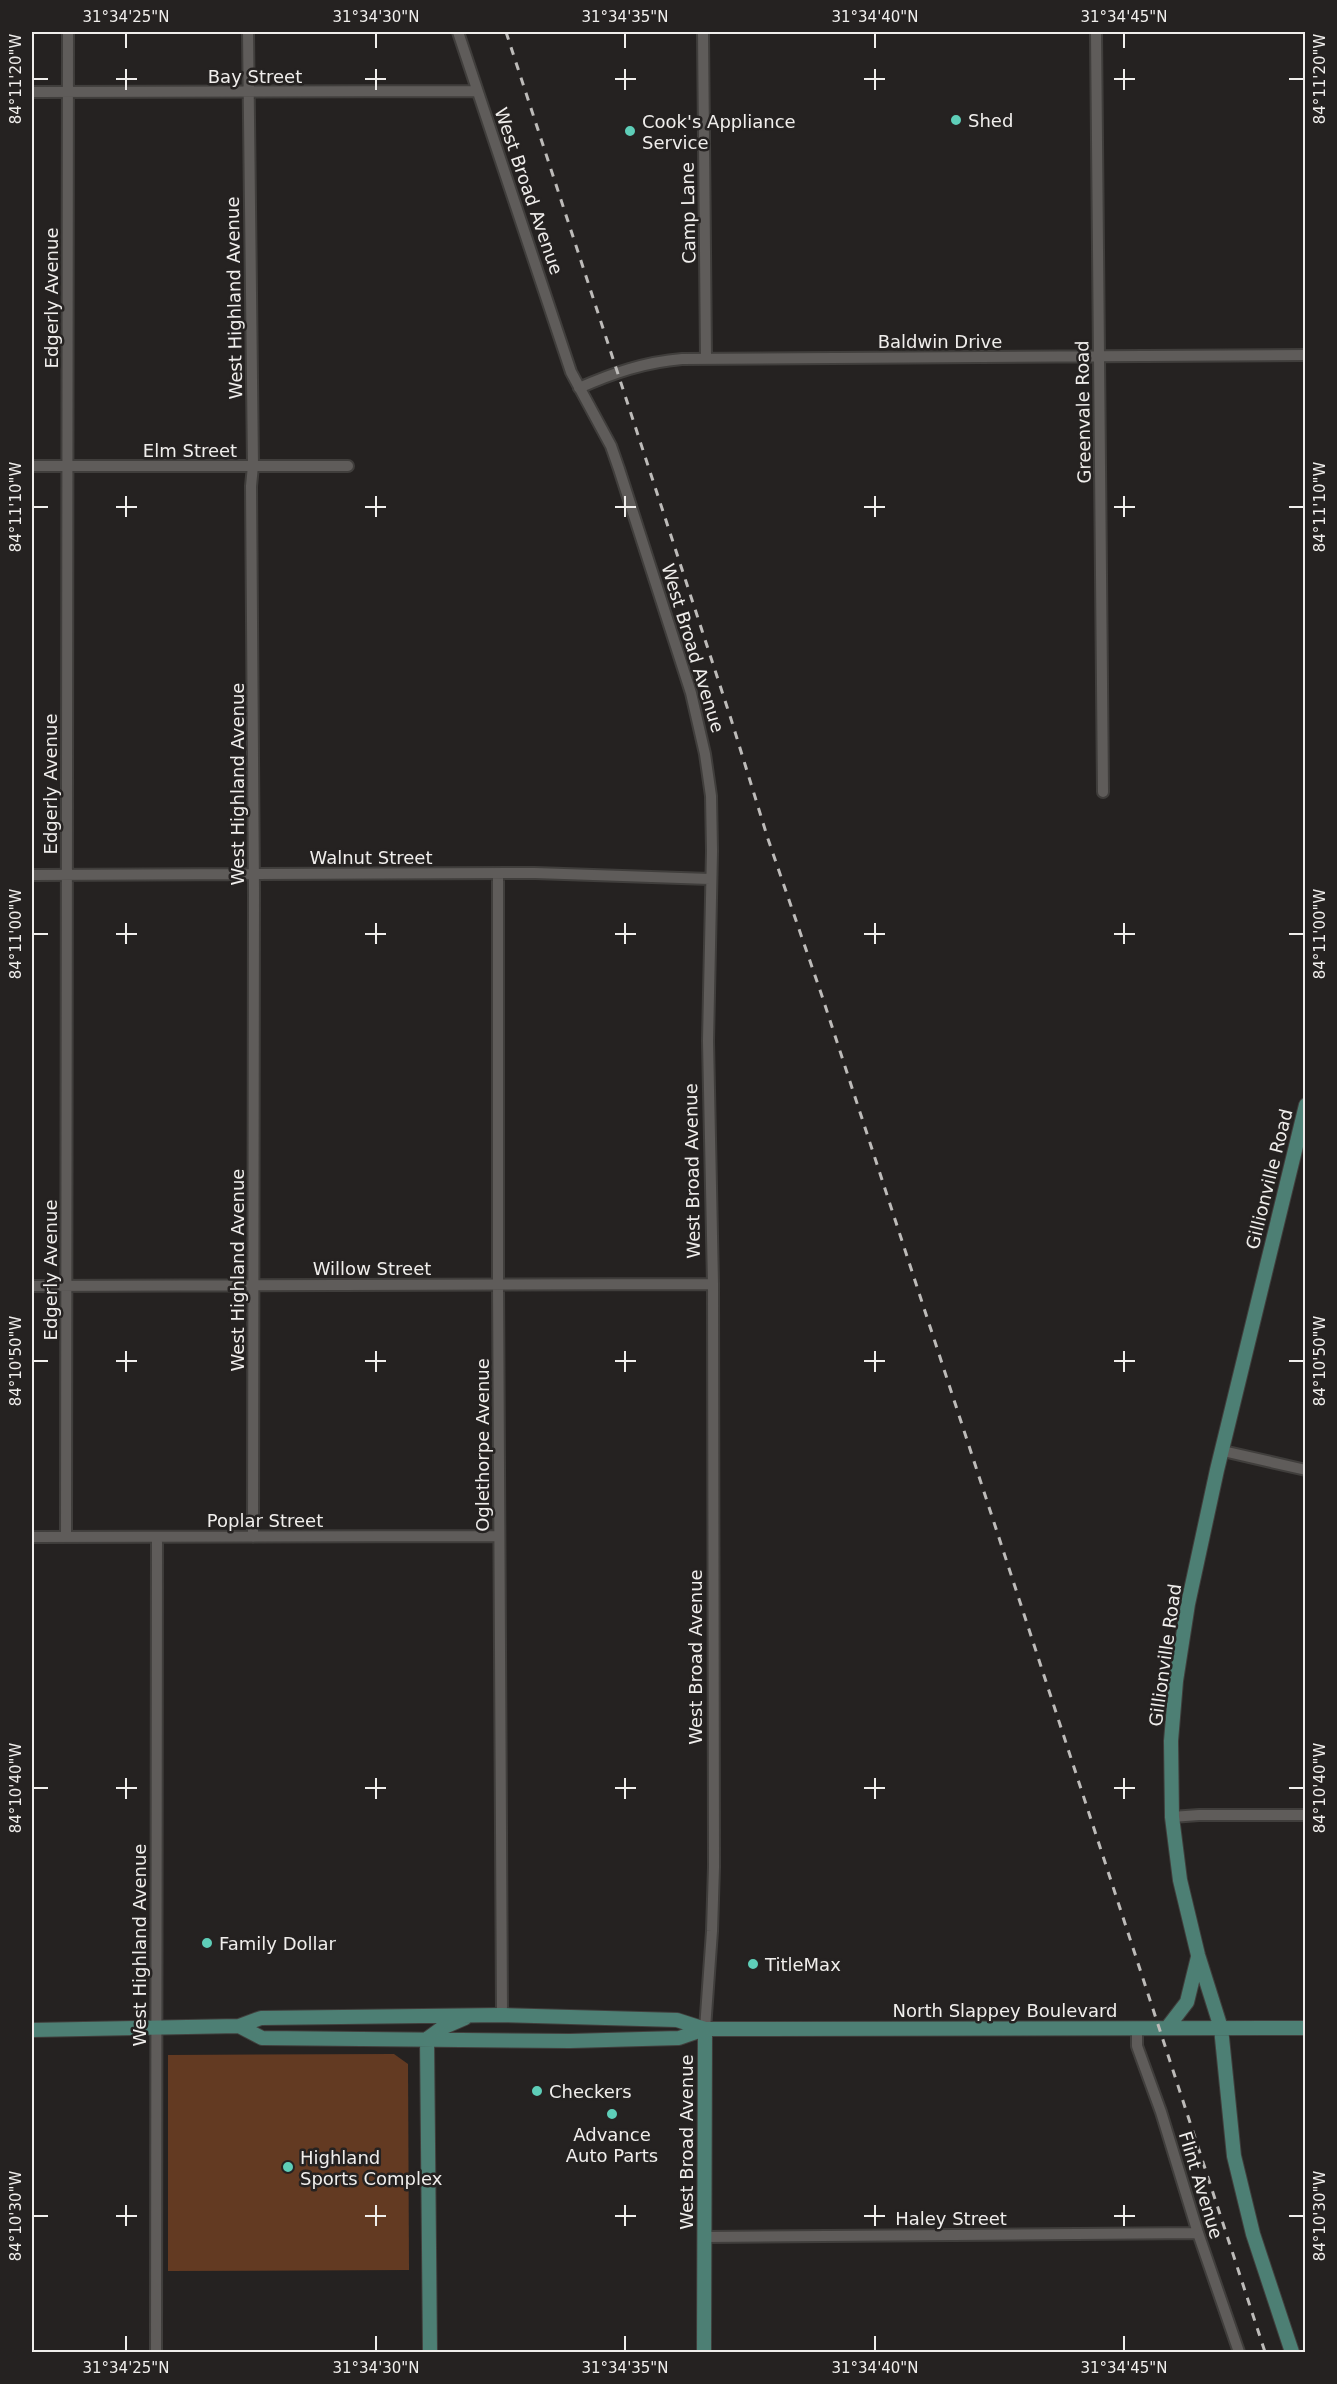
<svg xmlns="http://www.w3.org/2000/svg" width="1337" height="2384" viewBox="0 0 1337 2384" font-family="'DejaVu Sans',sans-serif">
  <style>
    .green { fill: #633a22 }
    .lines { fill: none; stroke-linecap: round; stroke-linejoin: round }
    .minor-casing { stroke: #403e3c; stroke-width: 14 }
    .major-casing { stroke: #403e3c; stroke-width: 16 }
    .minor { stroke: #5f5c5a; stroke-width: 10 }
    .major { stroke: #4d7f74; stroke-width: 14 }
    .rail { stroke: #bdbbb9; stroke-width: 3; stroke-dasharray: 8 8; stroke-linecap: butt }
    .ticks { fill: none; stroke: #f0eeec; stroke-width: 2 }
    .poi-dot { fill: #5eceb8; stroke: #252221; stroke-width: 2 }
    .labels { text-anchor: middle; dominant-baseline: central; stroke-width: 5; stroke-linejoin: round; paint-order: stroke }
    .street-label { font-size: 18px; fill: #f0eeec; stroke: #252221 }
    .poi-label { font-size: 18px; fill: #f0eeec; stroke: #252221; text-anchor: start }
    .neatline { fill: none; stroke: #f0eeec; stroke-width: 2 }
    .ticks-label { font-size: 15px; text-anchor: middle; fill: #f0eeec }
  </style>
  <rect width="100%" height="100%" fill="#252221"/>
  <!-- green -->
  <path class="green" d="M 394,2054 L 408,2064 L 409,2270 L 168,2271 L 168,2055 Z"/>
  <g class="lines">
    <!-- minor casing -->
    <g class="minor-casing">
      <path id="minor" d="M 248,32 L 253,466 L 251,486 L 254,892 L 253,1537
        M 458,32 L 571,372 L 611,446 L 619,469 L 691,693 L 705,754 L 711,796 L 712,851 L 708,1041 L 713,1284 L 714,1867 L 712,1931 L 705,2029
        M 703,32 L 706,359
        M 1096,32 L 1103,792
        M 32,92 L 477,91
        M 579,388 C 613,373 645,362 682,359 L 1306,355
        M 32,466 L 348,466
        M 498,874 L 498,1284 L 502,2015
        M 32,875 L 535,873 L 710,879
        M 32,1286 L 713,1284
        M 1223,1451 L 1306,1470
        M 32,1537 L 499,1536
        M 66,1537 L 68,32
        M 1172,1817 L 1199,1815 L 1306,1815
        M 1137,2028 L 1137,2046 L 1161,2112 L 1198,2233 L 1239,2352
        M 704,2237 L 1198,2233
        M 156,2352 L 157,1537"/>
    </g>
    <!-- major casing -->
    <g class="major-casing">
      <path id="major" d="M 239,2026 L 262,2038 L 570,2041 L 679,2038 L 705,2029
        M 1167,2028 L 1187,2002 L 1198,1957
        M 32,2030 L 239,2026 L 261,2018 L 502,2015 L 677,2020 L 705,2029 L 1306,2028
        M 427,2039 L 430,2352
        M 427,2039 L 442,2028 L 465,2018
        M 704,2352 L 705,2029
        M 1292,2352 L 1253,2234 L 1234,2156 L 1221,2028 L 1198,1955 L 1180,1880 L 1172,1817 L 1171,1741 L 1176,1681 L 1188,1604 L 1217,1470 L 1306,1105"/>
    </g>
    <!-- minor -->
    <use href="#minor" class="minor"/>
    <!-- major -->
    <use href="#major" class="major"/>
    <!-- rail -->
    <path class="rail" d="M 506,32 L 731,719 L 768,839 L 822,996 L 1265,2352"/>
  </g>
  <!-- ticks -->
  <path class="ticks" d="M 126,33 L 126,48M 376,33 L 376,48M 625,33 L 625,48M 875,33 L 875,48M 1124,33 L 1124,48M 126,69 L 126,90M 376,69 L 376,90M 625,69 L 625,90M 875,69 L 875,90M 1124,69 L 1124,90M 33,79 L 48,79M 116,79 L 137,79M 365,79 L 386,79M 615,79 L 636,79M 864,79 L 885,79M 1114,79 L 1135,79M 1289,79 L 1304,79M 126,496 L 126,517M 376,496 L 376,517M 625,496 L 625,517M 875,496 L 875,517M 1124,496 L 1124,517M 33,507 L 48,507M 116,507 L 137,507M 365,507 L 386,507M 615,507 L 636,507M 864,507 L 885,507M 1114,507 L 1135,507M 1289,507 L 1304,507M 126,923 L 126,944M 376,923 L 376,944M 625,923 L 625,944M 875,923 L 875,944M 1124,923 L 1124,944M 33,934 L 48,934M 116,934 L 137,934M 365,934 L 386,934M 615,934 L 636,934M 864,934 L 885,934M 1114,934 L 1135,934M 1289,934 L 1304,934M 126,1351 L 126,1372M 376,1351 L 376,1372M 625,1351 L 625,1372M 875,1351 L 875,1372M 1124,1351 L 1124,1372M 33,1361 L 48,1361M 116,1361 L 137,1361M 365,1361 L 386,1361M 615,1361 L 636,1361M 864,1361 L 885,1361M 1114,1361 L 1135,1361M 1289,1361 L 1304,1361M 126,1778 L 126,1799M 376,1778 L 376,1799M 625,1778 L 625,1799M 875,1778 L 875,1799M 1124,1778 L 1124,1799M 33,1788 L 48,1788M 116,1788 L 137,1788M 365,1788 L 386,1788M 615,1788 L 636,1788M 864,1788 L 885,1788M 1114,1788 L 1135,1788M 1289,1788 L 1304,1788M 126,2205 L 126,2226M 376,2205 L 376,2226M 625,2205 L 625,2226M 875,2205 L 875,2226M 1124,2205 L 1124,2226M 33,2216 L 48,2216M 116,2216 L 137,2216M 365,2216 L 386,2216M 615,2216 L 636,2216M 864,2216 L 885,2216M 1114,2216 L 1135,2216M 1289,2216 L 1304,2216M 126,2336 L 126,2351M 376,2336 L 376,2351M 625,2336 L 625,2351M 875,2336 L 875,2351M 1124,2336 L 1124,2351"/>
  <!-- markers -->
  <g class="poi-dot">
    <circle cx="956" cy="120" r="6"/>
    <circle cx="630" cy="131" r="6"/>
    <circle cx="207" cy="1943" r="6"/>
    <circle cx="753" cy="1964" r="6"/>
    <circle cx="537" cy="2091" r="6"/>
    <circle cx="612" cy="2114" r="6"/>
    <circle cx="288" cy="2167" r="6"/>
  </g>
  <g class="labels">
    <!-- street labels -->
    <g class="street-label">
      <text x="255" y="76">Bay Street</text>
      <text transform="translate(529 191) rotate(71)">West Broad Avenue</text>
      <text transform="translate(688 213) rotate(-91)">Camp Lane</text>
      <text transform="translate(51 298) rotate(-90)">Edgerly Avenue</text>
      <text transform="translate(234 298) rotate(-91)">West Highland Avenue</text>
      <text x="940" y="341">Baldwin Drive</text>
      <text transform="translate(1083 412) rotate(-91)">Greenvale Road</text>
      <text x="190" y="450">Elm Street</text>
      <text transform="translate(693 648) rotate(73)">West Broad Avenue</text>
      <text transform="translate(50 784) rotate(-90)">Edgerly Avenue</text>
      <text transform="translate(237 784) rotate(-90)">West Highland Avenue</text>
      <text x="371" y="857">Walnut Street</text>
      <text transform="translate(692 1171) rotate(-91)">West Broad Avenue</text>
      <text transform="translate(1269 1179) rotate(-76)">Gillionville Road</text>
      <text x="372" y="1268">Willow Street</text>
      <text transform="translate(50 1270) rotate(-90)">Edgerly Avenue</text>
      <text transform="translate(237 1270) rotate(-90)">West Highland Avenue</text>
      <text transform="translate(482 1445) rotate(-90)">Oglethorpe Avenue</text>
      <text x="265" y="1520">Poplar Street</text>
      <text transform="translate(1165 1655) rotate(-82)">Gillionville Road</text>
      <text transform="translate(695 1657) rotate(-90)">West Broad Avenue</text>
      <text transform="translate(139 1945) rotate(-90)">West Highland Avenue</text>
      <text x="1005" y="2010">North Slappey Boulevard</text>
      <text transform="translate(686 2142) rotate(-90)">West Broad Avenue</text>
      <text transform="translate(1201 2185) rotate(73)">Flint Avenue</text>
      <text x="951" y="2218">Haley Street</text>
    </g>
    <!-- poi labels -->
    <g class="poi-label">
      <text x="968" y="120">Shed</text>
      <text x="642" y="121">Cook's Appliance<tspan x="642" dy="21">Service</tspan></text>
      <text x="219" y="1943">Family Dollar</text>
      <text x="765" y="1964">TitleMax</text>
      <text x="549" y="2091">Checkers</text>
      <text x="612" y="2134" text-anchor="middle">Advance<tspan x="612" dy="21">Auto Parts</tspan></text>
      <text x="300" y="2157">Highland<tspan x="300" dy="21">Sports Complex</tspan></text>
    </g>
  </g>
  <!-- border -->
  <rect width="1337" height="2384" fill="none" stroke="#252221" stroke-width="66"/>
  <rect x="33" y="33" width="1271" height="2318" class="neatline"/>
  <g class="ticks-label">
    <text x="126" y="22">31°34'25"N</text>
    <text x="376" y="22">31°34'30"N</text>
    <text x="625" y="22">31°34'35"N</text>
    <text x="875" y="22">31°34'40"N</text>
    <text x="1124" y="22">31°34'45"N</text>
    <text transform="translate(1320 79) rotate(-90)" y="5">84°11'20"W</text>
    <text transform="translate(16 79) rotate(-90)" y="5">84°11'20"W</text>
    <text transform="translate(1320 507) rotate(-90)" y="5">84°11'10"W</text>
    <text transform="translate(16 507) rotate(-90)" y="5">84°11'10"W</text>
    <text transform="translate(1320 934) rotate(-90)" y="5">84°11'00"W</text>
    <text transform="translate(16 934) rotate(-90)" y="5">84°11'00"W</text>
    <text transform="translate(1320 1361) rotate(-90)" y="5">84°10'50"W</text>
    <text transform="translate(16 1361) rotate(-90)" y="5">84°10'50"W</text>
    <text transform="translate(1320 1788) rotate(-90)" y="5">84°10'40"W</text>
    <text transform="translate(16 1788) rotate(-90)" y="5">84°10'40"W</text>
    <text transform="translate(1320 2216) rotate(-90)" y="5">84°10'30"W</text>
    <text transform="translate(16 2216) rotate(-90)" y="5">84°10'30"W</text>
    <text x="126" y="2373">31°34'25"N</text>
    <text x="376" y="2373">31°34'30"N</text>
    <text x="625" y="2373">31°34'35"N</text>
    <text x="875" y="2373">31°34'40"N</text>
    <text x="1124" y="2373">31°34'45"N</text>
  </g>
</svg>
